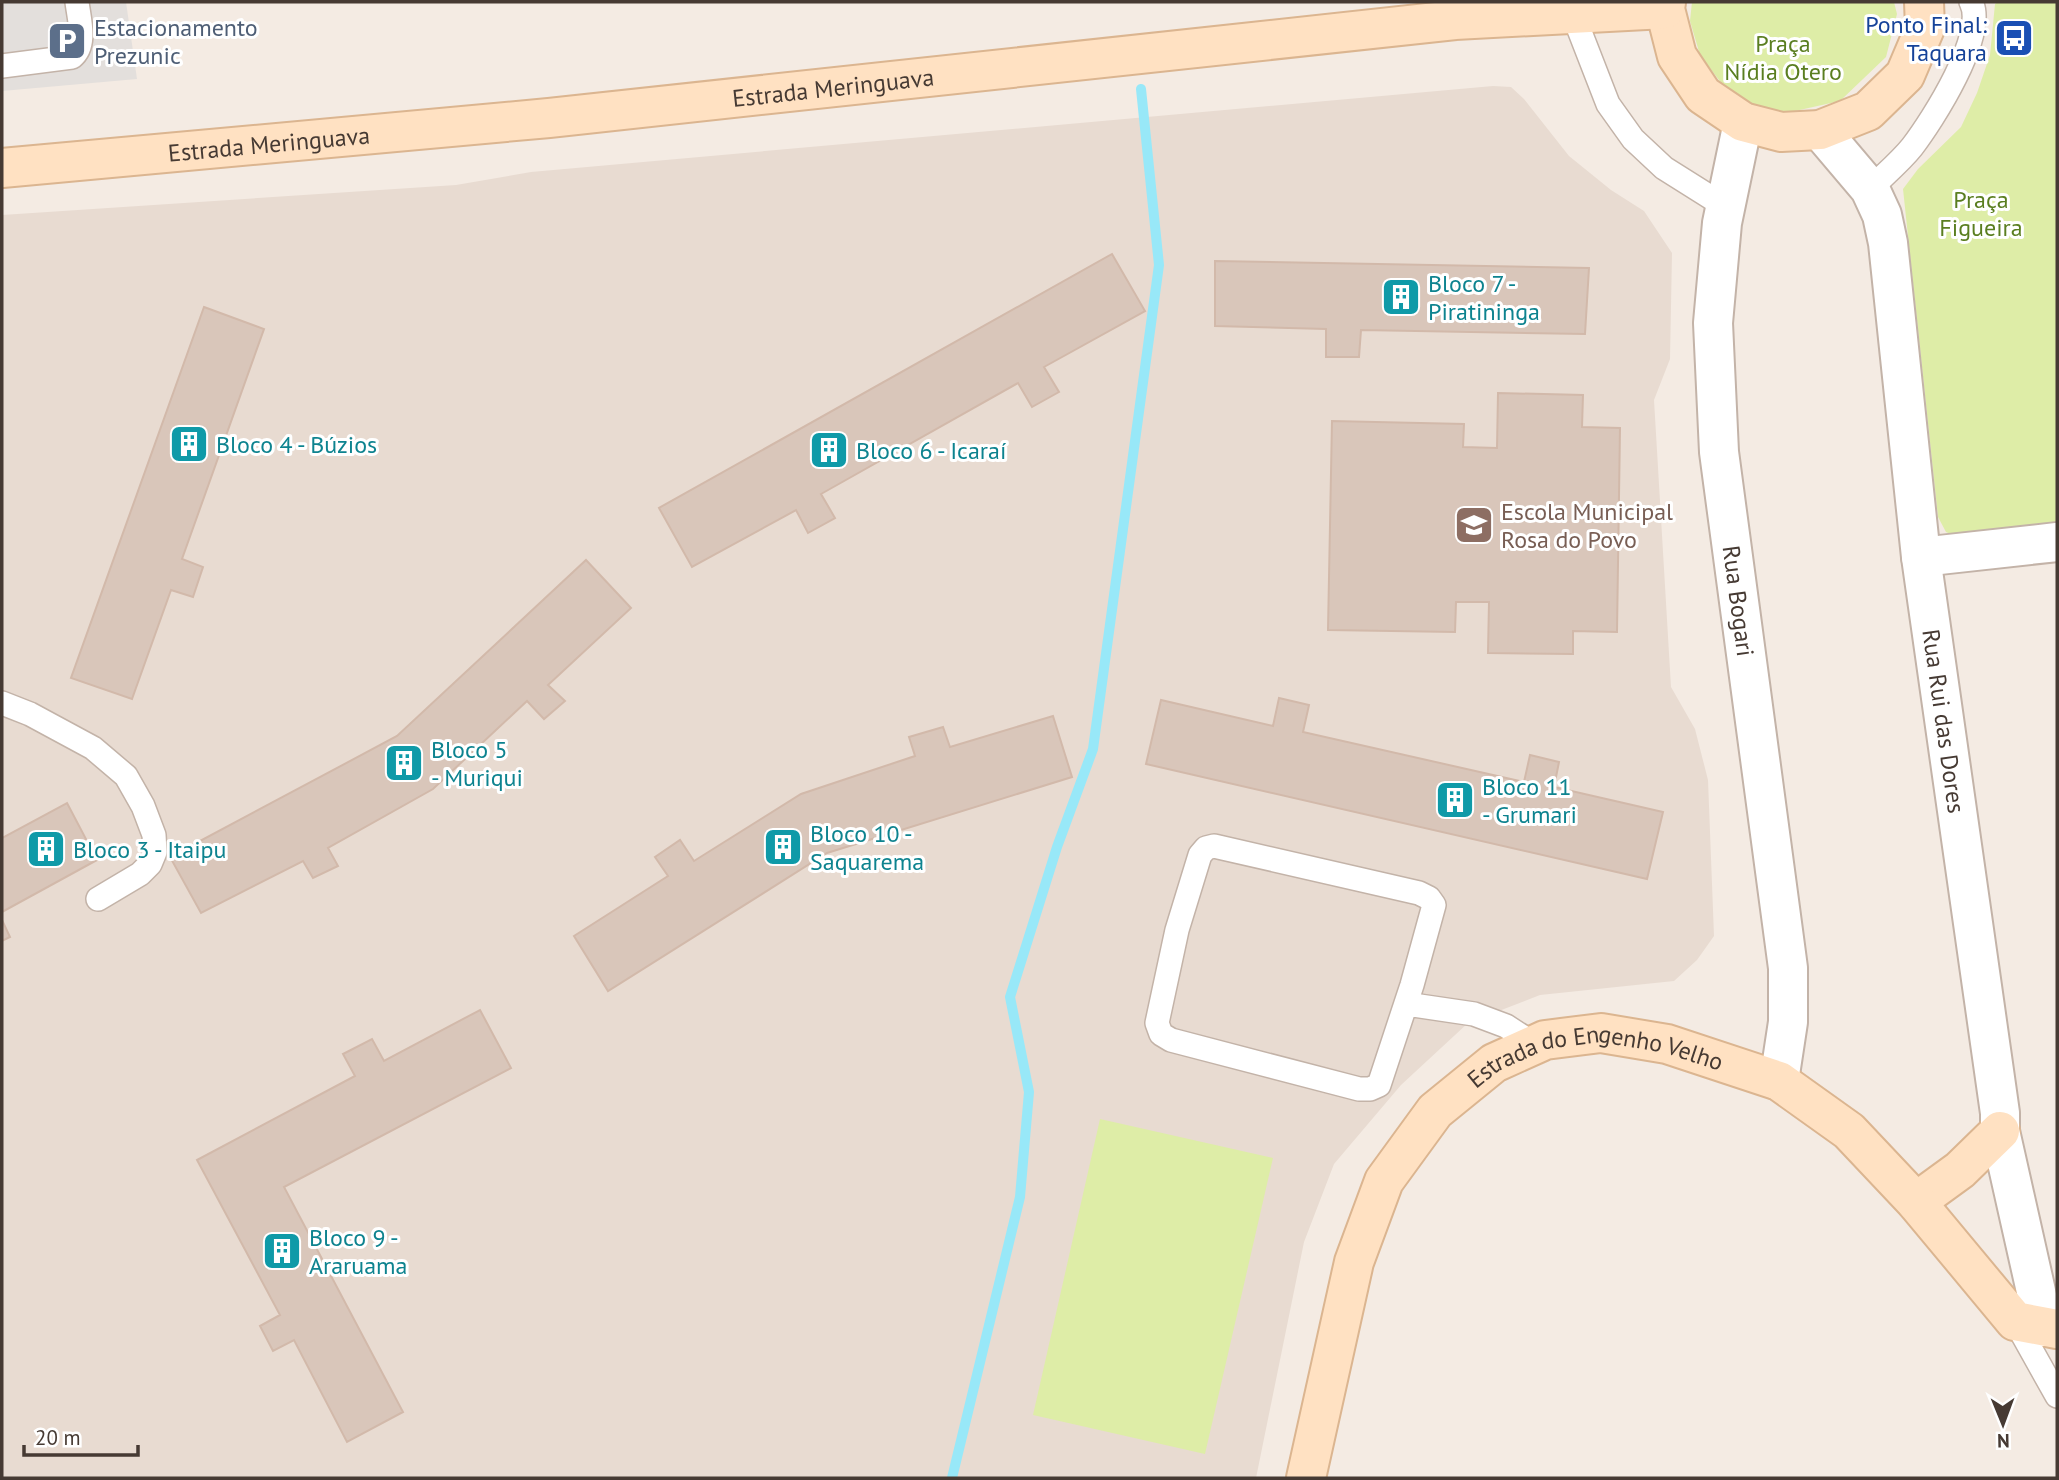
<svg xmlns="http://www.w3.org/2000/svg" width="2059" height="1480" viewBox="0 0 2059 1480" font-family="'PT Sans',sans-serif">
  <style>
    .residential { fill: #e8dbd1 }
    .green { fill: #deeda7 }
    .parking { fill: #e3dfdc }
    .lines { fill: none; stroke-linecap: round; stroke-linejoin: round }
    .stream { stroke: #98e8f8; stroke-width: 10 }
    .building { fill: #d9c6ba; stroke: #d2b9aa; stroke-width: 2 }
    .lane-casing { stroke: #c3b3a8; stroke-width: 26 }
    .street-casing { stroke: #c3b3a8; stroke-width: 42 }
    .secondary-casing { stroke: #dbb590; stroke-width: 42 }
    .lane { stroke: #fff; stroke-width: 23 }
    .street { stroke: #fff; stroke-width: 38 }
    .secondary { stroke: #ffe1c2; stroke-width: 38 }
    .labels { text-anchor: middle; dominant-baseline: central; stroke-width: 6; stroke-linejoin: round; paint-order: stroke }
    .transit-label { font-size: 24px; fill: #164399; stroke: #fff; text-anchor: end }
    .service-label { font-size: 24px; fill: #4e5e75; stroke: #fff; text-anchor: start }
    .park-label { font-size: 24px; fill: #5a7e20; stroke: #fff }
    .street-label { font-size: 24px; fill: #463a33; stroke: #fff }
    .culture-label { font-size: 24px; fill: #0d838f; stroke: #fff; text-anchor: start }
    .education-label { font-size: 24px; fill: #785e54; stroke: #fff; text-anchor: start }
  </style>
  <rect width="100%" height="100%" fill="#f4ebe3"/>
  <!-- residential -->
  <path class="residential" d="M 1493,86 L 1511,87 L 1524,99 L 1569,156 L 1611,190 L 1644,211 L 1672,253 L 1670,359 L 1654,400 L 1671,687 L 1695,729 L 1708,780 L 1714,936 L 1697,960 L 1674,981 L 1540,995 L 1468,1023 L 1401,1085 L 1334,1164 L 1304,1242 L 1256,1478 L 2,1478 L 2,215 L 456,185 L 531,172 Z"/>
  <!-- green -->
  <path class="green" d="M 1692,2 L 1894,2 L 1897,14 L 1886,57 L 1840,101 L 1786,113 L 1745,105 L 1722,84 L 1700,55 L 1690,21 Z
    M 1998,2 L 2057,2 L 2057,531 L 1964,540 L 1946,532 L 1938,517 L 1903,189 L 1918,169 L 1961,127 L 1977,93 L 1990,55 L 1995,4 Z
    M 1100,1119 L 1273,1158 L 1205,1454 L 1033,1415 Z"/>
  <!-- parking -->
  <path class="parking" d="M 2,2 L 126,2 L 137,79 L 2,91 Z"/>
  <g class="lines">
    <!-- stream -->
    <path class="stream" d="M 952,1478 L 1020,1197 L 1029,1092 L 1010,997 L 1057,847 L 1093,749 L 1159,265 L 1141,89"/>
  </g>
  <!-- building -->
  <path class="building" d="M 1112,254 L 1145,311 L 1044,367 L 1059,392 L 1032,407 L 1018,383 L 821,494 L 835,518 L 808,533 L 796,510 L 692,567 L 659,508 Z
    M 1215,261 L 1589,268 L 1585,334 L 1361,330 L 1359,357 L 1326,357 L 1326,329 L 1215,326 Z
    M 204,307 L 264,329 L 182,559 L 203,567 L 193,597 L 171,590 L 132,699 L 71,678 Z
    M 1498,393 L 1583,395 L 1582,427 L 1620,428 L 1617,632 L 1573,631 L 1573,654 L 1488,653 L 1489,602 L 1456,602 L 1455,632 L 1328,630 L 1332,421 L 1464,424 L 1463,447 L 1497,448 Z
    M 586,560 L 631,608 L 548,685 L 565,701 L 544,719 L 527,701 L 433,789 L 328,848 L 338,866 L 313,878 L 303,861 L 201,913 L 170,857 L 397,736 Z
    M 1279,698 L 1309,705 L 1303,732 L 1524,782 L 1530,755 L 1559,762 L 1554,787 L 1663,812 L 1647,879 L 1146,764 L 1161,700 L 1273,726 Z
    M 1053,716 L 1072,777 L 827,853 L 608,991 L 574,936 L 668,876 L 655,857 L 680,840 L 694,861 L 801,794 L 915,756 L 909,737 L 943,727 L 950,747 Z
    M 67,803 L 97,860 L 2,912 L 2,838 Z
    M 2,920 L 10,937 L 2,941 Z
    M 480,1010 L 511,1068 L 284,1187 L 403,1412 L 347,1442 L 294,1340 L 273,1351 L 260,1326 L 280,1315 L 197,1160 L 355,1076 L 343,1054 L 372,1039 L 384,1061 Z"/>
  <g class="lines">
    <!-- lane casing -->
    <g class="lane-casing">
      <path id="lane" d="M 1573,14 L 1608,104 L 1633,139 L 1664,168 L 1726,207
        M 2,66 L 72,57 C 87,45 79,19 77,2
        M 1870,189 C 1884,175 1900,162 1912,147 C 1932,121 1988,34 1971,2
        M 2,703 L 30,714 L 93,748 L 126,776 L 143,806 L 154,835 L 155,852 L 150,864 L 140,874 L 98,899
        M 1214,846 L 1419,893 L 1429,898 L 1434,905 L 1412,985 L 1379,1085 L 1370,1089 L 1359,1089 L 1171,1040 L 1161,1034 L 1157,1023 L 1177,930 L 1200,855 L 1206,848 Z
        M 1406,1004 L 1474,1014 L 1506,1026 L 1534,1044
        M 2015,1321 L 2057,1396"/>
    </g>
    <!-- street casing -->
    <g class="street-casing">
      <g id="street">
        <path id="s1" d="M 1743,122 L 1722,223 L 1713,323 L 1719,452 L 1788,968 L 1788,1022 L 1779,1081"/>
        <path id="s2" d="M 1820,130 L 1870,189 L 1882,215 L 1888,243 L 1921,557 L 2000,1113 L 2000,1131 L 2044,1327"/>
        <path d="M 1921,557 L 2057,542"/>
      </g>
    </g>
    <!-- secondary casing -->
    <g class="secondary-casing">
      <g id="secondary">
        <path d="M 1666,2 L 1665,9 L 1677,56 L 1703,95 L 1743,122 L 1781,132 L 1820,130 L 1868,111 L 1905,75 L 1925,28 L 1924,2"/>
        <path id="s3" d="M 2,168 L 549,118 L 1455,20 L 1665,9"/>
        <path d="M 1916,1202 L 1960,1170 L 2000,1131"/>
        <path id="s4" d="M 1306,1478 L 1354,1262 L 1384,1181 L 1435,1111 L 1494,1063 L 1545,1040 L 1601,1033 L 1667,1044 L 1779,1081 L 1849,1131 L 1916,1202 L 2015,1321 L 2057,1329"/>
      </g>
    </g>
    <!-- lane -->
    <use href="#lane" class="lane"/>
    <!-- street -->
    <use href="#street" class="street"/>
    <!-- secondary -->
    <use href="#secondary" class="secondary"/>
  </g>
  <!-- icons -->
  <defs>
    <g id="bus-square" transform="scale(2.0125)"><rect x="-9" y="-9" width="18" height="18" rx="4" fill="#1a4fb4" stroke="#fff"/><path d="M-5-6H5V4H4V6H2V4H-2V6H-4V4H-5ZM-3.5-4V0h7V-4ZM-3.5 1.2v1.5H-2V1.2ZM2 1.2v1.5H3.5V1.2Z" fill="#fff"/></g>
    <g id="parking-square" transform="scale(2.0125)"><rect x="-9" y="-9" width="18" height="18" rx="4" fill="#5c6f8a" stroke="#fff"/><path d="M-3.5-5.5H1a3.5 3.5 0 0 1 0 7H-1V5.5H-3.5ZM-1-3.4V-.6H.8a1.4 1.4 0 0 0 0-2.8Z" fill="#fff"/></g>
    <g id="building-square" transform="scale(2.0125)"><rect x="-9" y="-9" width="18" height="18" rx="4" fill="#0f9aa8" stroke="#fff"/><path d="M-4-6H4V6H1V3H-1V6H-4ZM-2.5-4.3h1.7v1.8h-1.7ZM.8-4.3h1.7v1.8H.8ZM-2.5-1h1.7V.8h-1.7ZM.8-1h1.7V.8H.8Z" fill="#fff"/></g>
    <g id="school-square" transform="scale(2.0125)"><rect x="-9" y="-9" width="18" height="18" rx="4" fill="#8d6e63" stroke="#fff"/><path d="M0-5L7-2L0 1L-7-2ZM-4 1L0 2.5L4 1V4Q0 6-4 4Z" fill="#fff"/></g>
  </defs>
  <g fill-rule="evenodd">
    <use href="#bus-square" x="2014" y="38"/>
    <use href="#parking-square" x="67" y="41"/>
    <use href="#building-square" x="1401" y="297"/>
    <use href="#building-square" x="189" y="444"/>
    <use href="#building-square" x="829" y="450"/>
    <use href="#school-square" x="1474" y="525"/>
    <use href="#building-square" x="404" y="763"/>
    <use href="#building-square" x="1455" y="800"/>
    <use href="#building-square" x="783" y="847"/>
    <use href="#building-square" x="46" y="849"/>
    <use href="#building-square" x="282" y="1251"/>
  </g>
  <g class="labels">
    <!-- transit labels -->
    <g class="transit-label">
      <text x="1987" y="24">Ponto Final:<tspan x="1987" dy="28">Taquara</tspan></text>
    </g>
    <!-- service labels -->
    <g class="service-label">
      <text x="94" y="27">Estacionamento<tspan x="94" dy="28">Prezunic</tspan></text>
    </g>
    <!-- park labels -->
    <g class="park-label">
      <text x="1783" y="43">Praça<tspan x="1783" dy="28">Nídia Otero</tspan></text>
      <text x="1981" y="199">Praça<tspan x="1981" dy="28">Figueira</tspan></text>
    </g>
    <!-- street labels -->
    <g class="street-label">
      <text stroke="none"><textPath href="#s3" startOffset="835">Estrada Meringuava</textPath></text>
      <text stroke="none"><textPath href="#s3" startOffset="268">Estrada Meringuava</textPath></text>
      <text stroke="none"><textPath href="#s1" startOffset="483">Rua Bogari</textPath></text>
      <text stroke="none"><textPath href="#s2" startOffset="616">Rua Rui das Dores</textPath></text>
      <text stroke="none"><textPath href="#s4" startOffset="574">Estrada do Engenho Velho</textPath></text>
    </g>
    <!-- culture labels -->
    <g class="culture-label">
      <text x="1428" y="283">Bloco 7 -<tspan x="1428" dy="28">Piratininga</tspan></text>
      <text x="216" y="444">Bloco 4 - Búzios</text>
      <text x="856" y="450">Bloco 6 - Icaraí</text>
      <text x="431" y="749">Bloco 5<tspan x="431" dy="28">- Muriqui</tspan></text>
      <text x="1482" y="786">Bloco 11<tspan x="1482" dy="28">- Grumari</tspan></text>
      <text x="810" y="833">Bloco 10 -<tspan x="810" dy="28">Saquarema</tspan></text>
      <text x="73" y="849">Bloco 3 - Itaipu</text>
      <text x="309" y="1237">Bloco 9 -<tspan x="309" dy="28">Araruama</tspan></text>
    </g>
    <!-- education labels -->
    <g class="education-label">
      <text x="1501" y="511">Escola Municipal<tspan x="1501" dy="28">Rosa do Povo</tspan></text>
    </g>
  </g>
  <!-- border -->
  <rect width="2059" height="1480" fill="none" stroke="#463a33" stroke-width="7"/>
  <!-- north arrow -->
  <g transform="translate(2003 1424) rotate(179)" stroke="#ffffff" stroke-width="5" paint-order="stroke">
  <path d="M0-5L12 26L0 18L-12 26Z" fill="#463a33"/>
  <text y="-10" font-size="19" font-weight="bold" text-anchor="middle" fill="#463a33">N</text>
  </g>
  <!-- scale -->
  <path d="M24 1445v10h114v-10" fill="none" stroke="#463a33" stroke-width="3.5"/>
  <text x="35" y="1445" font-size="21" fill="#463a33" stroke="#ffffff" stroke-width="5" paint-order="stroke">20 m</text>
</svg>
